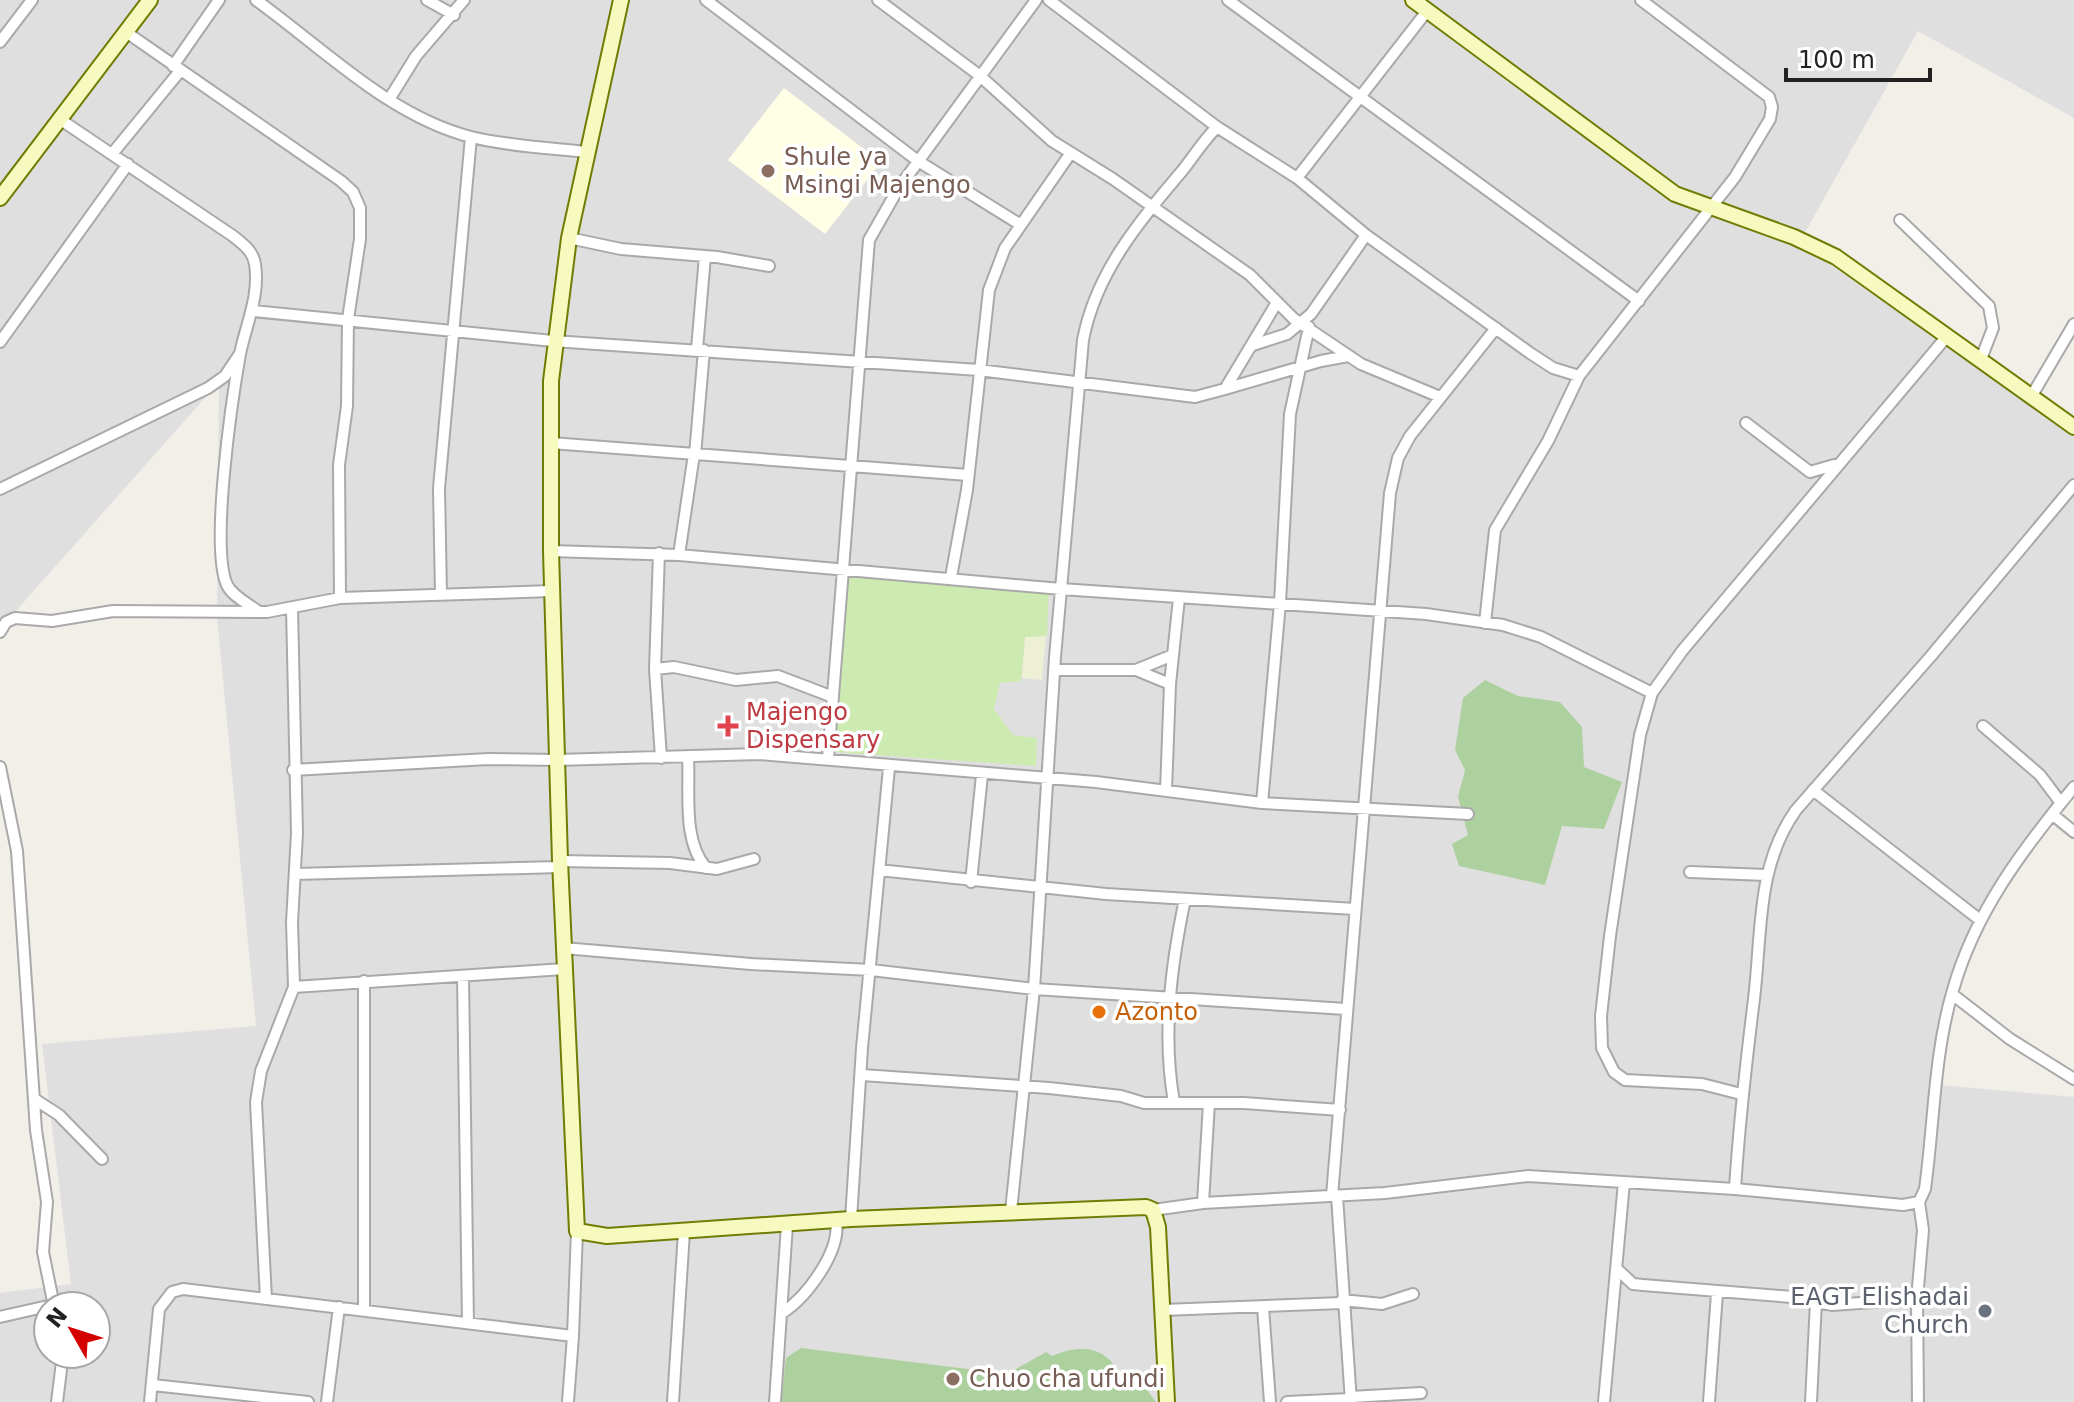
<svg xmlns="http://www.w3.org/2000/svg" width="2074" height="1402" viewBox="0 0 2074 1402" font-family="'DejaVu Sans',sans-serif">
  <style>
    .residential { fill: #e0dfdf; fill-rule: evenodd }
    .education { fill: #ffffe5 }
    .farmland { fill: #eef0d5 }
    .grass { fill: #cdebb0 }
    .forest { fill: #add19e }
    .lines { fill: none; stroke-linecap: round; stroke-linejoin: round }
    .street-casing { stroke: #a9a9a9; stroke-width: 14 }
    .secondary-casing { stroke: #707d05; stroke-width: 18 }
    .street { stroke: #fff; stroke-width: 10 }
    .secondary { stroke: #f7fabf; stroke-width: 14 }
    .education-dot { fill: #8d6e63; stroke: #fff; stroke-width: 3 }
    .health-dot { fill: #e0444e; stroke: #fff; stroke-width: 3 }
    .food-dot { fill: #e8710a; stroke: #fff; stroke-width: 3 }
    .worship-dot { fill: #6b7280; stroke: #fff; stroke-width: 3 }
    .labels { text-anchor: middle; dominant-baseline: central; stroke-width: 7; stroke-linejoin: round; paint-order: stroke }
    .education-label { font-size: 24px; fill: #785e54; stroke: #fff; text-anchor: start }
    .health-label { font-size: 24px; fill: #be3a42; stroke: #fff; text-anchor: start }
    .food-label { font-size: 24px; fill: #c56008; stroke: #fff; text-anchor: start }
    .worship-label { font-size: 24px; fill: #5b616d; stroke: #fff; text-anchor: end }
  </style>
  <rect width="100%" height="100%" fill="#f2efe9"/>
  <!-- residential -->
  <path class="residential" d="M 0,0 L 2074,0 L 2074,118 L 1918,31 L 1799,243 L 2074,436 L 2074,797 L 2011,867 L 1964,946 L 1951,981 L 1940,1085 L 2074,1097 L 2074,1402 L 0,1402 L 0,1293 L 71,1284 L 42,1044 L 256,1026 L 217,617 L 219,382 L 0,629 ZM 48,1306 L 96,1306 L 96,1354 L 48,1354 Z"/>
  <!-- education -->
  <path class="education" d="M 784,88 L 881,162 L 825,234 L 728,160 Z"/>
  <!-- farmland -->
  <path class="farmland" d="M 1046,636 L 1042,680 L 1022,678 L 1025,637 Z"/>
  <!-- grass -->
  <path class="grass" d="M 848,569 L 1049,586 L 1047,636 L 1025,637 L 1021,681 L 1000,683 L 994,709 L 1013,735 L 1037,738 L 1036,766 L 834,752 Z"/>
  <!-- forest -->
  <path class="forest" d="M 1485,680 L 1518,696 L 1560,702 L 1582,727 L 1584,767 L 1622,782 L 1604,829 L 1562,826 L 1545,885 L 1459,866 L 1452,844 L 1468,835 L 1458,797 L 1465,770 L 1455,750 L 1463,698 Z
    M 801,1348 L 1007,1374 L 1046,1352 L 1052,1356 C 1084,1342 1112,1348 1123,1383 L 1147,1390 L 1156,1402 L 781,1402 L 786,1358 Z"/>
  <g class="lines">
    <!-- street casing -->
    <g class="street-casing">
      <path id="street" d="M 256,0 C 323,48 389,116 471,137 C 508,146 549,148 586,152
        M 427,0 L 454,15
        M 706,0 L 918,161 L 1021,225
        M 878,0 L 979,75 L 1052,141 L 1113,179 L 1250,275 L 1294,319 L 1361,364 L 1440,397
        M 1049,0 L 1217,127 L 1297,178 L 1366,235 L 1530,353 L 1553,368 L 1579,376 L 1735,177 L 1770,119 L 1772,107 L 1769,97 L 1641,0
        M 1228,0 L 1639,301
        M 126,32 L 341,181 L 353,192 L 360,208 L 360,239 L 348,319 L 347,406 L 339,465 L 340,598
        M 0,42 L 32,0
        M 173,66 L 219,0
        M 390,98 L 416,56 L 464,0
        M 61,120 L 233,236 C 243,244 253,251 255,264 C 260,296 246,324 240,354 C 232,399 210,547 227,585 C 233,597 249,604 259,612
        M 112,154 L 180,71
        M 1297,178 L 1427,11
        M 1900,220 L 1989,306 L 1993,328 L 1981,359
        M 569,238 L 621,249 L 717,257 L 769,266
        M 253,311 L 553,341 L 979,370 L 1195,397 L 1225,389 L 1276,304
        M 0,342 L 128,164
        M 1253,345 L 1287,334 L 1311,314 L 1366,235
        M 697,349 L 705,256
        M 1225,389 L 1321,361 L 1348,356
        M 2031,397 L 2074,324
        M 1746,423 L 1810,472 L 1834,465
        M 551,443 L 968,475
        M 695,455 L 704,350
        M 0,489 L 208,388 L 225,376 L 239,355
        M 551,551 L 679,555 L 1061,589 L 1426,614 L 1503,625 L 1541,637 L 1652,693
        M 659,553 L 655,669 L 661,758
        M 679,555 L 694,454
        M 951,577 L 967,490 L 989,290 L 1005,248 L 1070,154
        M 441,594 L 439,488 L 471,137
        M 1485,623 L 1495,530 L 1548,441 L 1579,376
        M 0,632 L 6,622 L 15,618 L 52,621 L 113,611 L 267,612 L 340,598 L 552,591
        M 655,669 L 674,667 L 736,680 L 778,676 L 833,697
        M 1054,670 L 1136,670 L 1170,684
        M 1136,670 L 1173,655
        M 1983,726 L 2040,775 L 2061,803
        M 688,757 C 690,792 682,840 706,868
        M 828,759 L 869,240 L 898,189 L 1036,0
        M 0,767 L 17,851 L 36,1130 L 47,1202 L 43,1252 L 54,1306
        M 293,770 L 488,759 L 557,760 L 759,754 L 1096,782 L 1262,803 L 1468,814
        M 1813,790 L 1980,920
        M 1166,791 L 1170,684 L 1179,598
        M 1262,803 L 1280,603 L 1290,414 L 1309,327
        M 2052,814 L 2074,832
        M 560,861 L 670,863 L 717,869 L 754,859
        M 879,870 L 1106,894 L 1355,909
        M 1690,872 L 1766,875
        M 295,874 L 560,867
        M 971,882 L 982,775
        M 563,948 L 751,964 L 871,970 L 1034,989 L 1346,1009
        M 463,976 L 468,1323
        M 364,981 L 364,1309
        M 294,987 L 564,969
        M 1952,994 L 2010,1039 L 2074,1079
        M 862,1075 L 1049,1088 L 1121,1096 L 1144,1103 L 1244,1103 L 1340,1110
        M 1741,1094 L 1702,1084 L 1625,1080 L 1614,1072 L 1602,1048 L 1601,1016 L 1610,936 L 1640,735 L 1652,693 L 1682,651 L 1948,335
        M 36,1100 L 59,1115 L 102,1159
        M 1174,1102 C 1162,1035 1171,966 1185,899
        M 1735,1189 C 1739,1125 1746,1063 1754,999 C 1762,933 1756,866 1796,810 L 1931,656 L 2074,485
        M 1332,1196 L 1390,493 L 1398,458 L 1410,436 L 1496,328
        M 1337,1196 L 1351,1402
        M 1203,1203 L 1209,1103
        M 1153,1210 L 1203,1203 L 1385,1193 L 1528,1176 L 1735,1189 L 1903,1205 L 1919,1202 L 1925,1189 C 1934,1124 1934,1053 1953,990 C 1975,912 2023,849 2074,787
        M 1011,1211 L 1034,989 L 1055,657 L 1083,340 C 1096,272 1139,222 1182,171 C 1194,156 1203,141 1217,127
        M 851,1219 L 862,1048 L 889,768
        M 1618,1270 L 1633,1284 L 1643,1285 L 1792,1297 L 1832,1305 L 1917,1299
        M 266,1299 L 256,1102 L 261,1071 L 294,987 L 292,922 L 297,833 L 292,608
        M 1342,1300 L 1382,1304 L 1413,1294
        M 1263,1307 L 1270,1402
        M 1163,1310 L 1342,1303
        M 782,1313 C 807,1297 841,1251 836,1221
        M 0,1317 L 48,1306
        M 153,1385 L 308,1402
        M 1350,1397 L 1421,1393
        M 57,1402 L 63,1354
        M 150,1402 L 159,1309 L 172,1292 L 183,1289 L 573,1336 L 577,1231
        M 327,1402 L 339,1307
        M 568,1402 L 573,1336
        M 673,1402 L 684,1232
        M 775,1402 L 787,1225
        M 1287,1402 L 1350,1399
        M 1604,1402 L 1624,1182
        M 1709,1402 L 1717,1293
        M 1811,1402 L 1816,1301
        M 1918,1402 L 1917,1299 L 1923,1230 L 1919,1202"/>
    </g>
    <!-- secondary casing -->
    <g class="secondary-casing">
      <path id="secondary" d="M 621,0 L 569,238 L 551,381 L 551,551 L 560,861 L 577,1231 L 607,1236 L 851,1219 L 1146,1207 L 1153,1210 L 1158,1227 L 1167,1402
        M 1413,0 L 1675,194 L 1794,237 L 1836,257 L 2074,427
        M 0,198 L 150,0"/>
    </g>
    <!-- street -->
    <use href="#street" class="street"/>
    <!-- secondary -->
    <use href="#secondary" class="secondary"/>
  </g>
  <!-- markers -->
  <g class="education-dot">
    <circle cx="768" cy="171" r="8"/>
    <circle cx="953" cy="1379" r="8"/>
  </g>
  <path class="health-dot" d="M724 714h8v8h8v8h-8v8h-8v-8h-8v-8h8z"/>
  <circle class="food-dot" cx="1099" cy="1012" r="8"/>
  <circle class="worship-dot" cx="1985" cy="1311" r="8"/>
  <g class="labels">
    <!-- education labels -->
    <g class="education-label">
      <text x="784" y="157">Shule ya<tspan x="784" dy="28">Msingi Majengo</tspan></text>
      <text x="969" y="1379">Chuo cha ufundi</text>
    </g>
    <!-- health labels -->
    <g class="health-label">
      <text x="746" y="712">Majengo<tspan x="746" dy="28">Dispensary</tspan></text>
    </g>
    <!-- food labels -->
    <g class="food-label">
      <text x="1115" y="1012">Azonto</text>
    </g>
    <!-- worship labels -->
    <g class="worship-label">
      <text x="1969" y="1297">EAGT Elishadai<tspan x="1969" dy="28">Church</tspan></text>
    </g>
  </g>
  <!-- north arrow -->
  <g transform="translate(72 1330) rotate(309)"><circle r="38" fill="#ffffff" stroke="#a7a7a7" stroke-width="2"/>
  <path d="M0-6L14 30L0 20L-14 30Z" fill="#d40000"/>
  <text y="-12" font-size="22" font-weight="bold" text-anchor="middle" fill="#222222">N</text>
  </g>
  <!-- scale -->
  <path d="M1786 68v12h144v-12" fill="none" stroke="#222222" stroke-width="4"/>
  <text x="1798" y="68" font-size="24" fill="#222222" stroke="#ffffff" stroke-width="6" paint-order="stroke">100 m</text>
</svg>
